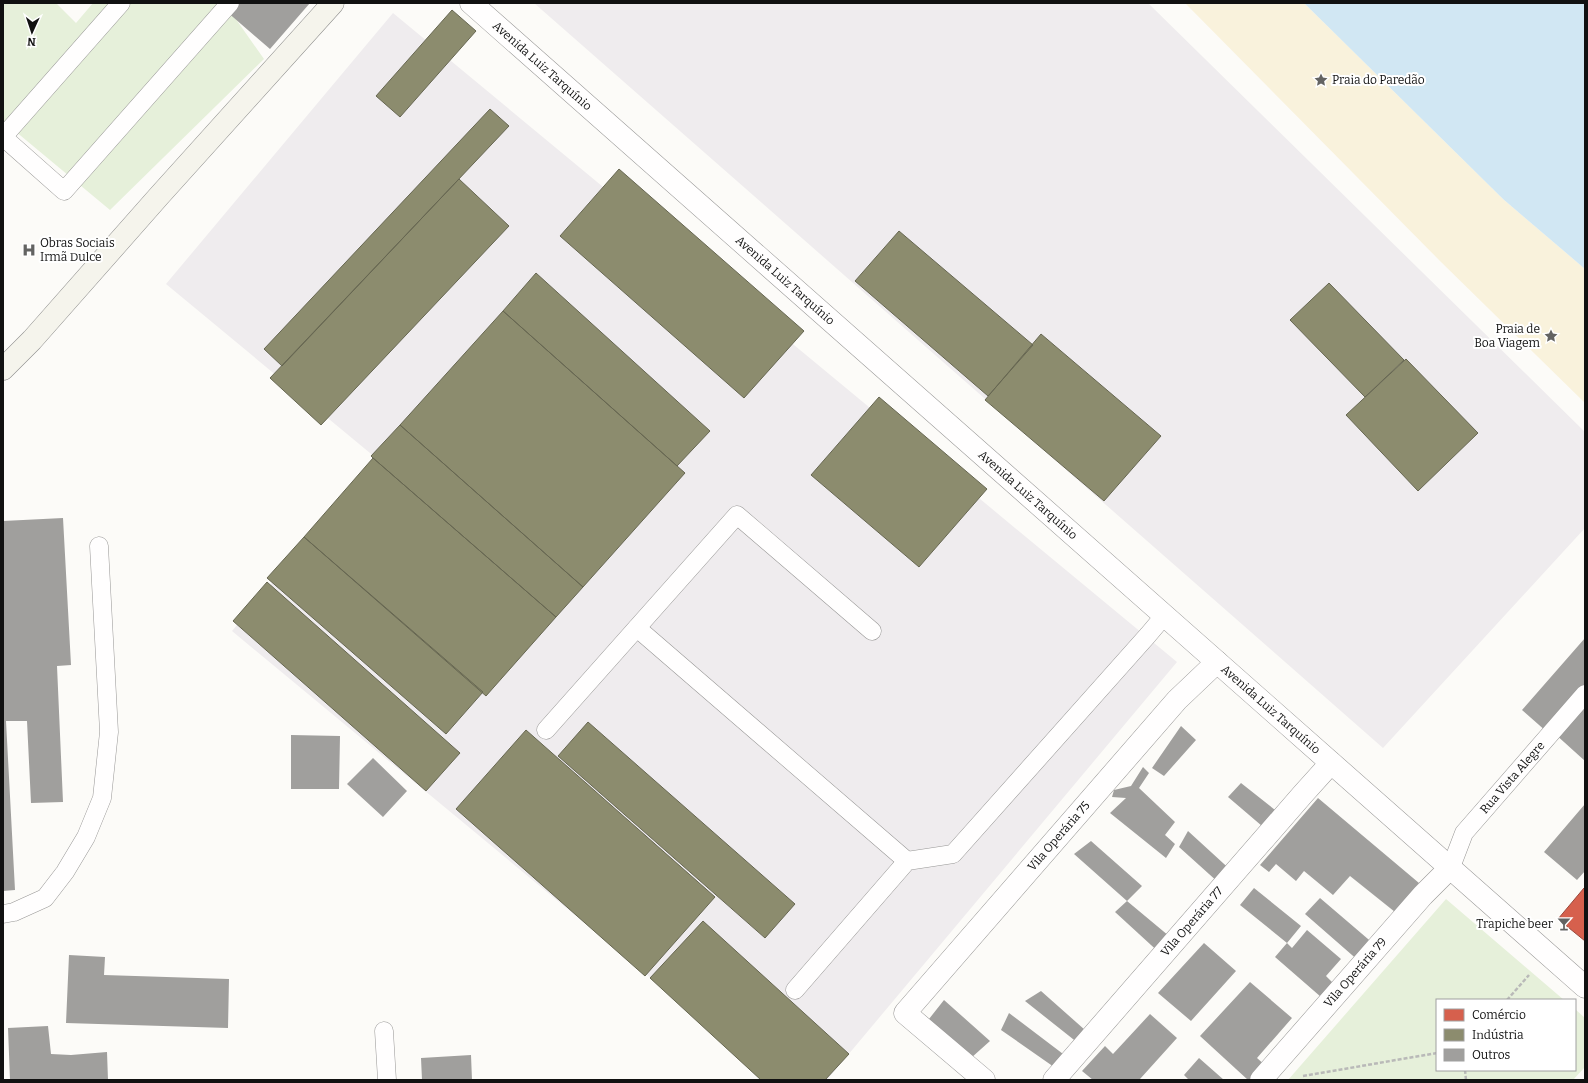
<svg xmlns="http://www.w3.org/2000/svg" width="1588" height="1083" viewBox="0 0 1588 1083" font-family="Bitter,serif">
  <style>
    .industrial { fill: #efecee }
    .green { fill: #e6f0da }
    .sand { fill: #f9f2dc }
    .water { fill: #d1e7f3 }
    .shops { fill: #d6604d; stroke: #9b483b }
    .industry { fill: #8c8c6e; stroke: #676752 }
    .building { fill: #a09f9d }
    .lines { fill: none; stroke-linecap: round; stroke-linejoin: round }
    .service-casing { stroke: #979695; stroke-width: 19 }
    .minor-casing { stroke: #979695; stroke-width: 23 }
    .tertiary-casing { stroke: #979695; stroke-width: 23 }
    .secondary-casing { stroke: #8d8d8c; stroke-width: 23 }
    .path { stroke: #b9b9b8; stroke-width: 2.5; stroke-dasharray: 4 2; stroke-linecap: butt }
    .service { stroke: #fffefe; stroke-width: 18 }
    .minor { stroke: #fffefe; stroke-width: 22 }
    .tertiary { stroke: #fffefe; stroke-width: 22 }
    .secondary { stroke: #f5f4ec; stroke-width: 22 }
    .labels { text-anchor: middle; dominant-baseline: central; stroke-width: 4; stroke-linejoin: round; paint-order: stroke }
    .street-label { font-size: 12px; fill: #111; stroke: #fff }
    .poi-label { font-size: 12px; fill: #111; stroke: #fff; text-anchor: start }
  </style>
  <rect width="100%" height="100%" fill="#fcfbf8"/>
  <!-- industrial -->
  <path class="industrial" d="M 534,3 L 1148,3 L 1585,432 L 1585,528 L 1383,748 Z
    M 393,13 L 1177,662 L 827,1080 L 774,1080 L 232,631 L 376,458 L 166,284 Z"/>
  <!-- green -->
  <path class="green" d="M 3,3 L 56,3 L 76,23 L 93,3 L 227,3 L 226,5 L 264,59 L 110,210 L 3,121 Z
    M 1446,899 L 1564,1000 L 1437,1000 L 1437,1070 L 1575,1070 L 1575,1009 L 1585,1018 L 1585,1067 L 1573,1080 L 1288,1080 Z"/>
  <!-- sand -->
  <path class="sand" d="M 1185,3 L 1304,3 L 1503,199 L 1585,269 L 1585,403 L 1440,261 Z"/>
  <!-- water -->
  <path class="water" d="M 1304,3 L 1585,3 L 1585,269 L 1503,199 Z"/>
  <!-- shops -->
  <path class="shops" d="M 1584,888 L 1585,889 L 1585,941 L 1558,919 Z"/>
  <!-- industry -->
  <path class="industry" d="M 452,10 L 476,31 L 400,117 L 376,96 Z
    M 490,109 L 509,126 L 282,366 L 264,349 Z
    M 619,169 L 804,331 L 744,398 L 560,236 Z
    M 459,179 L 509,226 L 321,425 L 270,378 Z
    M 899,231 L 1033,345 L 988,396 L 855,281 Z
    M 536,273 L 710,431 L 677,466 L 503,311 Z
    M 1329,283 L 1404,360 L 1365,397 L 1290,320 Z
    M 503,311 L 685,473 L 583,587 L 400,425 Z
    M 1041,334 L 1161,436 L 1104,501 L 985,400 Z
    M 1406,359 L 1478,433 L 1418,491 L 1346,415 Z
    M 879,397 L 987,489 L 919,567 L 811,475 Z
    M 400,425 L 583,587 L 556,617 L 373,458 L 371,456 Z
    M 373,458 L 556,617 L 486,696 L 304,537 Z
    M 304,537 L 483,692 L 446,734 L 267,578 Z
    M 267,582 L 460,753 L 426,791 L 233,621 Z
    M 588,722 L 795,904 L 765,938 L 558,756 Z
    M 526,730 L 715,897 L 645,976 L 456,809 Z
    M 703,921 L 849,1054 L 825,1080 L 761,1080 L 650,978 Z"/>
  <!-- building -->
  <path class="building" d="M 233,3 L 310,3 L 270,49 L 226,11 Z
    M 63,518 L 71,665 L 57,666 L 63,802 L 31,803 L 27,721 L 6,721 L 15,890 L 3,891 L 3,521 Z
    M 1585,638 L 1585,688 L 1547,732 L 1522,710 Z
    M 1585,698 L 1585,761 L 1554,733 Z
    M 1181,726 L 1196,740 L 1164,776 L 1152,768 Z
    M 291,735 L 340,736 L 339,789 L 291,789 Z
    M 373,758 L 407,791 L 383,817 L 347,784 Z
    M 1143,767 L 1149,773 L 1139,788 L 1175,822 L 1165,835 L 1175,844 L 1166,858 L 1110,813 L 1126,798 L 1112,797 L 1114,790 L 1131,786 Z
    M 1241,783 L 1275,810 L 1262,826 L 1228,797 Z
    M 1318,798 L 1419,883 L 1395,912 L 1350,876 L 1333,895 L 1304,871 L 1296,881 L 1276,864 L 1269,872 L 1260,865 Z
    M 1585,804 L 1585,871 L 1577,880 L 1544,852 Z
    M 1188,831 L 1235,874 L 1219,883 L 1179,847 Z
    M 1091,841 L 1142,886 L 1127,901 L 1175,941 L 1163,956 L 1115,912 L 1127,901 L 1074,854 Z
    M 1254,888 L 1301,926 L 1287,943 L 1240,905 Z
    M 1320,898 L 1375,945 L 1360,962 L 1305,914 Z
    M 1307,930 L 1341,959 L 1326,976 L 1333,983 L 1321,997 L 1275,957 L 1287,943 L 1292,948 Z
    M 1204,943 L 1236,971 L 1191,1021 L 1158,993 Z
    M 69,955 L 105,957 L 104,975 L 229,979 L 228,1028 L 66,1023 Z
    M 1250,982 L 1292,1018 L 1257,1058 L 1266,1066 L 1253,1080 L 1248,1080 L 1200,1036 Z
    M 1041,991 L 1085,1030 L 1083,1047 L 1025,1001 Z
    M 944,1000 L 990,1041 L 971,1058 L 929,1019 Z
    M 1009,1013 L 1071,1060 L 1054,1067 L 1001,1030 Z
    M 1150,1014 L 1177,1038 L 1140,1079 L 1142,1080 L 1093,1080 L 1082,1071 L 1105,1046 L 1113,1054 Z
    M 48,1026 L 51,1054 L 71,1055 L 107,1052 L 108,1080 L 10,1080 L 8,1028 Z
    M 471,1055 L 472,1080 L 422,1080 L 421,1058 Z
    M 1199,1058 L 1224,1080 L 1189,1080 L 1184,1075 Z"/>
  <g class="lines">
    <!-- service casing -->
    <g class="service-casing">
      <g id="service">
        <path d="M 3,137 L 64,191 L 230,3"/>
        <path d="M 3,137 L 121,3"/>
        <path d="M 637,628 L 907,861"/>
        <path d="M 546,730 L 737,515 L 872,631"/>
        <path id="s1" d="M 1451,867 L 1464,833 L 1585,694"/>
        <path d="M 3,914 L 14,912 L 45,898 L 65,872 L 86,837 L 102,798 L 109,732 L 99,546"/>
        <path d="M 795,990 L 907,861 L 953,854 L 1148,635 L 1164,616"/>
        <path d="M 384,1031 L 387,1080"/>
      </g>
    </g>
    <!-- minor casing -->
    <g class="minor-casing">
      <g id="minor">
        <path id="s2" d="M 984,1080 L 905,1013 L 1177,700 L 1217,662"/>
        <path id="s3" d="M 1054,1080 L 1303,794 L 1331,763"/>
        <path id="s4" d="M 1261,1080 L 1423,895 L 1451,867"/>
      </g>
    </g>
    <!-- tertiary casing -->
    <g class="tertiary-casing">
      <g id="tertiary">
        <path id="s5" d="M 471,3 L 1585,987"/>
      </g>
    </g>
    <!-- secondary casing -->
    <g class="secondary-casing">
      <path id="secondary" d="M 3,369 L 32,340 L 159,196 L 333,3"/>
    </g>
    <!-- path -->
    <path class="path" d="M 1507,1000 L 1529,975
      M 1465,1070 L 1466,1080
      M 1303,1076 L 1437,1053"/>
    <!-- service -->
    <use href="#service" class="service"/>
    <!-- minor -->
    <use href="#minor" class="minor"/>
    <!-- tertiary -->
    <use href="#tertiary" class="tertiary"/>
    <!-- secondary -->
    <use href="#secondary" class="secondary"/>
  </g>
  <!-- icons -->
  <defs>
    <g id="sight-bare" transform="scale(1.08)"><path d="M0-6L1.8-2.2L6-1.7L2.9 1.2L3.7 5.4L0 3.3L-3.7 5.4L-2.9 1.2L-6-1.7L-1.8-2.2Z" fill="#636362" stroke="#fff" stroke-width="2.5" paint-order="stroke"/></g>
    <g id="hospital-bare" transform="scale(1.08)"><path d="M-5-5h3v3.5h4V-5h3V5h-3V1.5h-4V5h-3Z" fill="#636362" stroke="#fff" stroke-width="2.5" paint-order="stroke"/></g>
    <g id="bar-bare" transform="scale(1.08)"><path d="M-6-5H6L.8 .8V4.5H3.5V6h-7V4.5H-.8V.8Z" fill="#636362" stroke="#fff" stroke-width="2.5" paint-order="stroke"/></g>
  </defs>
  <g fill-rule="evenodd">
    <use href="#sight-bare" x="1321" y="80"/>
    <use href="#hospital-bare" x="29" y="250"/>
    <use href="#sight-bare" x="1551" y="336"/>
    <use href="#bar-bare" x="1564" y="924"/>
  </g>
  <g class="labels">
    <!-- street labels -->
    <g class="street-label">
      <text stroke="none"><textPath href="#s5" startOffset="95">Avenida Luiz Tarquínio</textPath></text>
      <text stroke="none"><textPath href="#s5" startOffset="419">Avenida Luiz Tarquínio</textPath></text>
      <text stroke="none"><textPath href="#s5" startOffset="743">Avenida Luiz Tarquínio</textPath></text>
      <text stroke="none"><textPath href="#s5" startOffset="1067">Avenida Luiz Tarquínio</textPath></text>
      <text stroke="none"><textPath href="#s1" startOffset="110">Rua Vista Alegre</textPath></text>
      <text stroke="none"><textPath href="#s2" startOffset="338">Vila Operária 75</textPath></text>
      <text stroke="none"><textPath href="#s3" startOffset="210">Vila Operária 77</textPath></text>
      <text stroke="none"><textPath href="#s4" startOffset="143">Vila Operária 79</textPath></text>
    </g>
    <!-- poi labels -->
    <g class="poi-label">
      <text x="1332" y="80">Praia do Paredão</text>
      <text x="40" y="243">Obras Sociais<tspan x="40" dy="14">Irmã Dulce</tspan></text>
      <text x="1540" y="329" text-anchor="end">Praia de<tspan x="1540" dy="14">Boa Viagem</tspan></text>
      <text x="1553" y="924" text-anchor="end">Trapiche beer</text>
    </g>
  </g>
  <!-- border -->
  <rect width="1588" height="1083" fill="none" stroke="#111111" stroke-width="8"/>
  <!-- legend -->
  <rect x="1436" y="999" width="140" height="72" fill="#ffffff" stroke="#a0a0a0"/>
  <rect x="1444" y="1009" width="20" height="12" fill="#d6604d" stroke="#a0a0a0"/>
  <text x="1472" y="1019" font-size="12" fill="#111111">Comércio</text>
  <rect x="1444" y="1029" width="20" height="12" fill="#8c8c6e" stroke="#a0a0a0"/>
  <text x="1472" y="1039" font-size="12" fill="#111111">Indústria</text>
  <rect x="1444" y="1049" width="20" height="12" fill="#a09f9d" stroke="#a0a0a0"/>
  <text x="1472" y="1059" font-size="12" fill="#111111">Outros</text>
  <!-- north arrow -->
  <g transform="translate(32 32) rotate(183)" stroke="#ffffff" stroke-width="3" paint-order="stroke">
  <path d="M0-3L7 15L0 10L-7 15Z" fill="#111111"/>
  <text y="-6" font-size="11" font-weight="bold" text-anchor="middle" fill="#111111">N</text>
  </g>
</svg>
